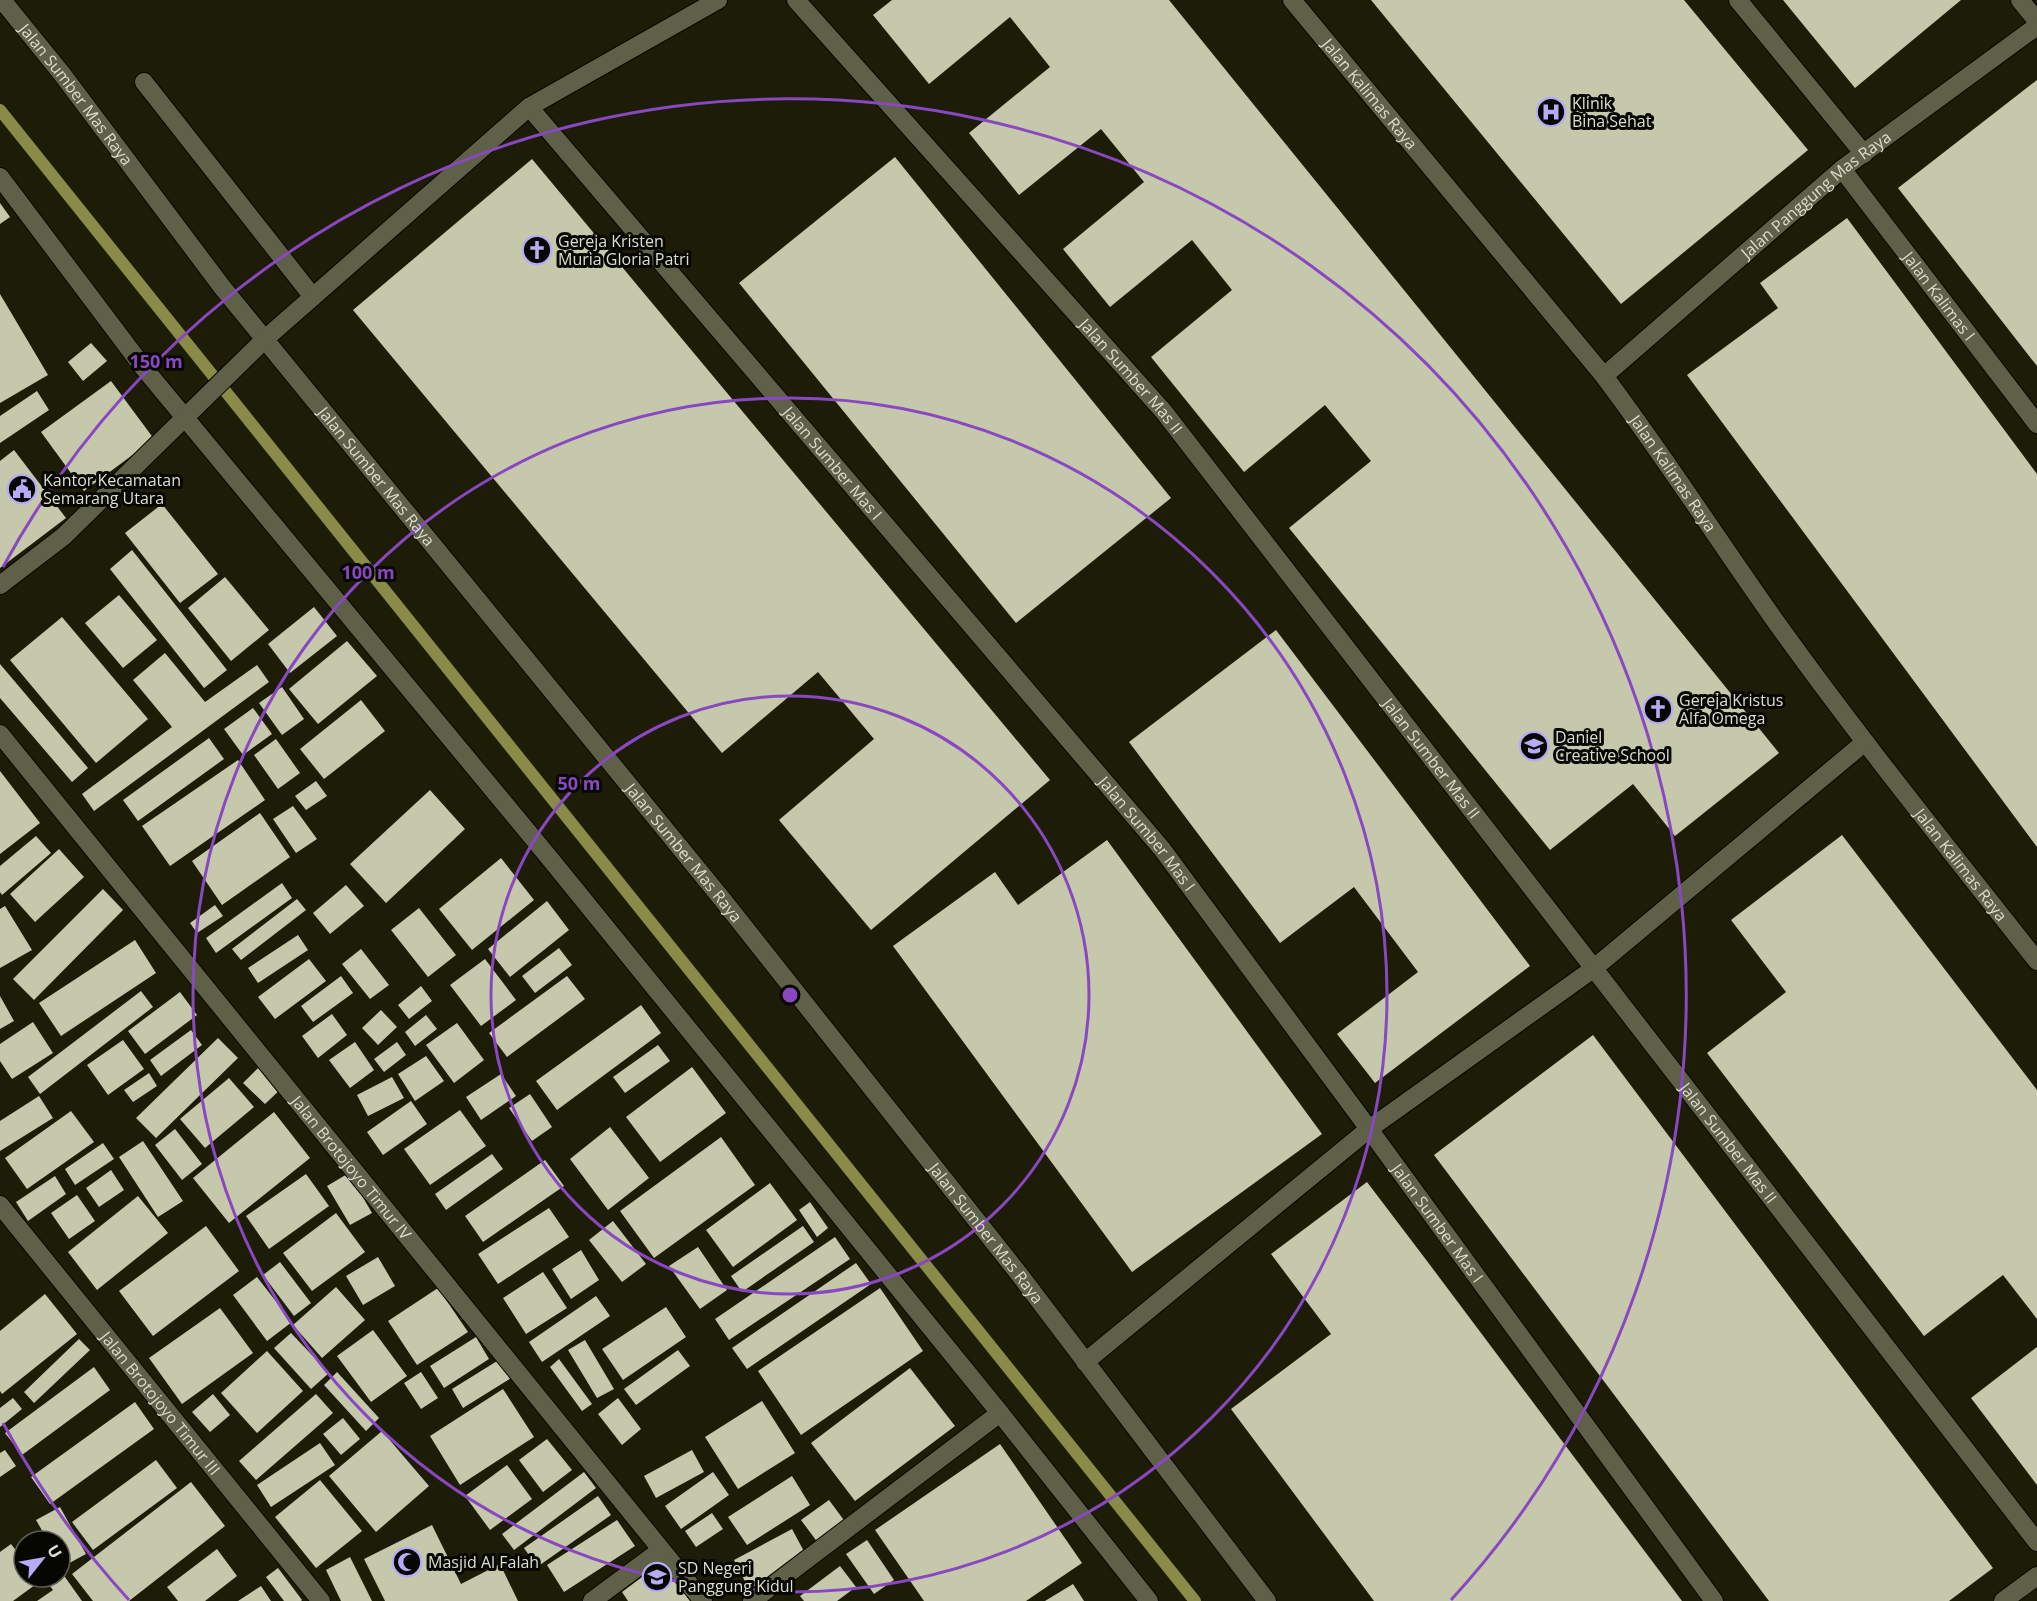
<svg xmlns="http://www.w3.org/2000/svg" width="2037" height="1601" viewBox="0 0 2037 1601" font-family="'Open Sans',sans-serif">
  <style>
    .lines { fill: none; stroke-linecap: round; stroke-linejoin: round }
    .stream { stroke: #8a8b48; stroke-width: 12 }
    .building { fill: #c6c8ac }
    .minor-casing { stroke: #070700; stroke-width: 20 }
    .minor { stroke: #5e6047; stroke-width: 18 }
    .ring { fill: none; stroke: #8a47c2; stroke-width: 3 }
    .labels { text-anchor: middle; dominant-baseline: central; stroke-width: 6; stroke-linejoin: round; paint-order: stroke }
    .street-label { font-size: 16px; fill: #ddded0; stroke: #070702 }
    .poi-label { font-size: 16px; fill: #ddded0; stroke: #070702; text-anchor: start }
    .centre { fill: #8a47c2; stroke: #070702; stroke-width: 3 }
    .ring-label { font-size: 18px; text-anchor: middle; font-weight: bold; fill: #8a47c2; stroke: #070702; stroke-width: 6; stroke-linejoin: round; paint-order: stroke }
  </style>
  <rect width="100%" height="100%" fill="#1d1d07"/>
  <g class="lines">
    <!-- stream -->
    <path class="stream" d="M 0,110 L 1195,1601"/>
  </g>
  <!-- building -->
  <path class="building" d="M 892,0 L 1169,0 L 1779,753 L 1675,836 L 1633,784 L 1550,850 L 1289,528 L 1371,461 L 1325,405 L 1244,472 L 1151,357 L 1232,290 L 1192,240 L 1110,307 L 1063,249 L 1144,182 L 1101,129 L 1019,195 L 969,133 L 1050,67 L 1010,17 L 929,84 L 873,15 Z
    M 1371,0 L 1684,0 L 1808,150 L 1621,304 Z
    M 1783,0 L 1961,0 L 1855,88 Z
    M 2037,80 L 2037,366 L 1898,188 Z
    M 895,157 L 1171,498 L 1016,623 L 739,283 Z
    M 532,159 L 1050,780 L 871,930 L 779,820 L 874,739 L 818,672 L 722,753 L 353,310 Z
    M 0,203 L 10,217 L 0,224 Z
    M 1847,218 L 2037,474 L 2037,847 L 1687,375 L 1778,308 L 1760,283 Z
    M 0,294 L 48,375 L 0,403 Z
    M 91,343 L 107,361 L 83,381 L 68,362 Z
    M 111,381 L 154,439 L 84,491 L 41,432 Z
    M 37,391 L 49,410 L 0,443 L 0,416 Z
    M 14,450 L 66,518 L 0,568 L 0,461 Z
    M 162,504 L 218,574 L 180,603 L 125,533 Z
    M 132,550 L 227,670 L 204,688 L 110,569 Z
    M 225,577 L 269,630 L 231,661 L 188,608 Z
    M 119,595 L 157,640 L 123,668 L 85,623 Z
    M 314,607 L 337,636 L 290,673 L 268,644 Z
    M 62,617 L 148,719 L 96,763 L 10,660 Z
    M 1276,630 L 1530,966 L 1375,1083 L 1337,1034 L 1418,972 L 1354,887 L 1280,943 L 1129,742 Z
    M 347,641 L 377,676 L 318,724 L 289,689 Z
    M 165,653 L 205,702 L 257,665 L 269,682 L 94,811 L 82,794 L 172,727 L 133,680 Z
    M 0,664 L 88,768 L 72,782 L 0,698 Z
    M 282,687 L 304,719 L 282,735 L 259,703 Z
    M 361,700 L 385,731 L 324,779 L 300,749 Z
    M 253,708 L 272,734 L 243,755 L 224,729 Z
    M 209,738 L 224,759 L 138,821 L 123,800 Z
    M 276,739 L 300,773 L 278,789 L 254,755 Z
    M 238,760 L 265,800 L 170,866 L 142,826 Z
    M 0,771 L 40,823 L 0,854 Z
    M 316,781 L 327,796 L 306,810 L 295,796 Z
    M 430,790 L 465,829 L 386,903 L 350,864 Z
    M 293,806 L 317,839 L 296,853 L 273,819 Z
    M 260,813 L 290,857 L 222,905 L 192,861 Z
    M 1842,835 L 2037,1090 L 2037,1319 L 2003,1275 L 1924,1336 L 1707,1053 L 1786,992 L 1731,920 Z
    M 36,836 L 51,853 L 2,895 L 0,892 L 0,866 Z
    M 1107,840 L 1322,1134 L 1132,1272 L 893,946 L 995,872 L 1018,905 Z
    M 59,849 L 84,877 L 35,922 L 10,894 Z
    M 501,858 L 534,900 L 472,950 L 439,909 Z
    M 282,883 L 292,898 L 216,953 L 206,938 Z
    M 346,885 L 364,906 L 330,934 L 313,913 Z
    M 103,889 L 123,910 L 34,1000 L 13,979 Z
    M 297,899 L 306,910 L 241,960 L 232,949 Z
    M 547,901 L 569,930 L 510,977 L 488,949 Z
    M 215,905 L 223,916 L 197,933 L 190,923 Z
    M 5,906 L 32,950 L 0,968 L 0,909 Z
    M 419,908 L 456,955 L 428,977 L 391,930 Z
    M 298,935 L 308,950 L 258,983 L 248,968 Z
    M 135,940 L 156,973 L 61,1036 L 39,1003 Z
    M 559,948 L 572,965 L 535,993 L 522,976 Z
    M 361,949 L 389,985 L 370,999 L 342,964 Z
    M 309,959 L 326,981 L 275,1019 L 258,997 Z
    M 485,959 L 516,1000 L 481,1026 L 450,985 Z
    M 341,976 L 353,993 L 313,1022 L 301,1006 Z
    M 567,976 L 585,999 L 507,1057 L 489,1033 Z
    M 421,986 L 432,1001 L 409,1019 L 398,1005 Z
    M 141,991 L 153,1007 L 40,1094 L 28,1077 Z
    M 180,992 L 197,1015 L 145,1054 L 128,1031 Z
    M 0,996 L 14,1021 L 0,1029 Z
    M 641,1005 L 661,1033 L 557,1110 L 536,1081 Z
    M 381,1010 L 397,1027 L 378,1045 L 362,1028 Z
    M 332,1014 L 347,1035 L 318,1058 L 302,1036 Z
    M 426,1015 L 437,1029 L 415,1046 L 405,1032 Z
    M 33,1022 L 53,1053 L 12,1079 L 0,1061 L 0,1044 Z
    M 457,1023 L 484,1060 L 454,1083 L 426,1045 Z
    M 191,1030 L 202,1045 L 161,1076 L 150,1060 Z
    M 1593,1035 L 1993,1568 L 1949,1601 L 1769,1601 L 1434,1155 Z
    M 218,1038 L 238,1058 L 156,1138 L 136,1118 Z
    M 123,1040 L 144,1069 L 108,1095 L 87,1065 Z
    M 355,1042 L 374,1070 L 350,1088 L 329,1060 Z
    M 397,1042 L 406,1055 L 384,1072 L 374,1059 Z
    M 658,1045 L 670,1061 L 625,1093 L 613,1077 Z
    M 426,1056 L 444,1081 L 415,1101 L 398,1074 Z
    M 261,1065 L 283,1087 L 265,1104 L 243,1083 Z
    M 692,1067 L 726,1113 L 660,1162 L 626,1117 Z
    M 149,1073 L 157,1086 L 133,1102 L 124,1090 Z
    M 501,1074 L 516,1096 L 481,1120 L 466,1097 Z
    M 392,1077 L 404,1098 L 368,1116 L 357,1095 Z
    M 229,1078 L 254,1107 L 205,1148 L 180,1119 Z
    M 530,1094 L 552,1127 L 532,1141 L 509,1108 Z
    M 39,1096 L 53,1118 L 0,1151 L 0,1121 Z
    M 411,1101 L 427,1124 L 383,1155 L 367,1132 Z
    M 460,1110 L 486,1146 L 430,1185 L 404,1149 Z
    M 71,1111 L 94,1142 L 27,1189 L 5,1158 Z
    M 274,1112 L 310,1158 L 229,1223 L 193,1178 Z
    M 610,1127 L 649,1178 L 608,1210 L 570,1159 Z
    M 175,1129 L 202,1164 L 182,1180 L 155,1145 Z
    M 721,1137 L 755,1185 L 654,1258 L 620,1211 Z
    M 143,1141 L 183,1201 L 158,1217 L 119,1157 Z
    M 103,1143 L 114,1159 L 75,1185 L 65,1169 Z
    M 492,1154 L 503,1169 L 446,1210 L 435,1194 Z
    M 545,1160 L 564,1186 L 483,1242 L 465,1216 Z
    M 111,1170 L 124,1190 L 99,1207 L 86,1188 Z
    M 349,1173 L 372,1213 L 350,1225 L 327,1186 Z
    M 306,1174 L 329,1206 L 269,1249 L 246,1216 Z
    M 55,1176 L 66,1194 L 28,1221 L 16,1202 Z
    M 1367,1182 L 1427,1261 L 1682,1601 L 1374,1601 L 1231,1409 L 1331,1334 L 1271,1254 Z
    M 770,1183 L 797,1220 L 733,1267 L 706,1230 Z
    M 77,1195 L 95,1221 L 69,1239 L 51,1213 Z
    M 138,1196 L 168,1233 L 97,1290 L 68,1252 Z
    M 810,1202 L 828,1228 L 817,1237 L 799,1210 Z
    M 549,1208 L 569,1237 L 498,1284 L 478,1254 Z
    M 336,1213 L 365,1252 L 312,1291 L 283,1253 Z
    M 613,1221 L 646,1264 L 622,1282 L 589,1240 Z
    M 206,1226 L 239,1271 L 153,1336 L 119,1291 Z
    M 803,1226 L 814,1242 L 742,1292 L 731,1276 Z
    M 835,1237 L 850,1259 L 729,1340 L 715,1319 Z
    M 698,1247 L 727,1290 L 700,1309 L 669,1266 Z
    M 581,1250 L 599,1280 L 571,1299 L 552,1269 Z
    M 378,1257 L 395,1286 L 363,1305 L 346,1276 Z
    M 280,1262 L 311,1303 L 294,1316 L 263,1275 Z
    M 856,1263 L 871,1284 L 747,1369 L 732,1348 Z
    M 543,1272 L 567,1308 L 526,1334 L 503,1298 Z
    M 257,1277 L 292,1322 L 267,1341 L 233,1295 Z
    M 336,1287 L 365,1320 L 322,1358 L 293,1325 Z
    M 438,1288 L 468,1332 L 417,1365 L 388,1321 Z
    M 880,1288 L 923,1351 L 801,1435 L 758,1371 Z
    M 45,1294 L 77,1334 L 2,1394 L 0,1391 L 0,1331 Z
    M 596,1296 L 610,1316 L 542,1362 L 529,1342 Z
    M 666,1307 L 686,1337 L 623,1380 L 602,1349 Z
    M 220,1308 L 253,1353 L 182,1404 L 149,1358 Z
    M 373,1330 L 407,1376 L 371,1402 L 337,1356 Z
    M 291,1333 L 329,1373 L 311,1389 L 274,1348 Z
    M 476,1337 L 489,1359 L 444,1388 L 430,1366 Z
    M 79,1339 L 90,1350 L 34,1403 L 24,1392 Z
    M 585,1340 L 614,1389 L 597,1398 L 568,1350 Z
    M 2037,1347 L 2037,1485 L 1971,1398 Z
    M 678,1350 L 690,1366 L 636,1405 L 624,1389 Z
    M 267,1351 L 303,1391 L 257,1433 L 221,1393 Z
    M 502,1358 L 513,1377 L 463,1408 L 452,1389 Z
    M 559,1359 L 592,1404 L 582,1411 L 550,1367 Z
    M 94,1367 L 110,1390 L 22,1455 L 5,1433 Z
    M 910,1368 L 955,1426 L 855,1501 L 811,1443 Z
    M 337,1372 L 379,1418 L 366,1431 L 324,1385 Z
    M 421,1372 L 438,1398 L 421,1409 L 404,1383 Z
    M 503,1389 L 534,1437 L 460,1485 L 430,1436 Z
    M 213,1394 L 230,1415 L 210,1432 L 192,1412 Z
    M 316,1394 L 333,1413 L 256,1480 L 239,1461 Z
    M 13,1398 L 22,1409 L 0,1427 L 0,1408 Z
    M 618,1398 L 641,1429 L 622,1445 L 598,1414 Z
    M 762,1401 L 795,1453 L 738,1489 L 705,1437 Z
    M 135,1402 L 154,1429 L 50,1504 L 31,1477 Z
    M 343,1418 L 360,1439 L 341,1455 L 323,1434 Z
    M 382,1431 L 429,1486 L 376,1532 L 329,1476 Z
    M 547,1439 L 572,1470 L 543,1492 L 519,1460 Z
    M 320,1443 L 335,1465 L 271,1507 L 257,1485 Z
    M 1000,1444 L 1082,1563 L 1026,1601 L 924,1601 L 875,1530 Z
    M 5,1450 L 16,1466 L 0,1477 L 0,1453 Z
    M 692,1450 L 704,1472 L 656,1498 L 644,1476 Z
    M 156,1460 L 177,1488 L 93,1550 L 72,1522 Z
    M 507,1465 L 532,1499 L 490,1530 L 465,1496 Z
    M 584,1472 L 596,1488 L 514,1550 L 502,1534 Z
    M 713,1472 L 729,1495 L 681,1529 L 665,1506 Z
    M 792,1476 L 810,1505 L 747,1545 L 728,1517 Z
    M 320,1480 L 362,1531 L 316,1568 L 275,1517 Z
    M 191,1482 L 225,1526 L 129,1601 L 93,1601 L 72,1574 Z
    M 598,1496 L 611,1515 L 537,1567 L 524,1548 Z
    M 829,1500 L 846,1523 L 818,1543 L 801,1520 Z
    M 60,1507 L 86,1554 L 62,1567 L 60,1563 L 60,1541 L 48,1541 L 36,1520 Z
    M 712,1513 L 723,1529 L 696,1547 L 685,1531 Z
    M 617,1520 L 635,1546 L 564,1592 L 547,1565 Z
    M 432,1525 L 461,1584 L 500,1564 L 518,1601 L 385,1601 L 364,1559 Z
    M 792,1529 L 807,1557 L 749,1589 L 734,1560 Z
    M 867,1540 L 894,1580 L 874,1594 L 846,1554 Z
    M 11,1544 L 24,1561 L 24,1577 L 35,1577 L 39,1582 L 13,1601 L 0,1601 L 0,1552 Z
    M 217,1549 L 237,1576 L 205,1601 L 178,1601 L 167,1587 Z
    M 350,1557 L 372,1601 L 341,1601 L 326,1570 Z
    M 662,1562 L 690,1601 L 628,1601 L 622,1592 Z
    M 840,1566 L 856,1587 L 837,1601 L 804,1601 L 800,1596 Z
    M 278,1568 L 302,1600 L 301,1601 L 284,1601 L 266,1577 Z
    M 60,1570 L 82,1601 L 37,1601 L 53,1590 L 43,1577 L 60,1577 Z
    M 1073,1584 L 1084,1601 L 1045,1601 Z
    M 261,1586 L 271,1601 L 238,1601 Z"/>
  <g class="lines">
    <!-- minor casing -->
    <g class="minor-casing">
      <g id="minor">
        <path id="s1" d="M 2,0 L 62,74 L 222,287 L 722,899 L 1019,1274 L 1267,1601"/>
        <path id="s2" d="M 796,0 L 1164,412 L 2037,1542"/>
        <path id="s3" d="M 1292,0 L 1604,376 C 1664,456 1718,540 1776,622 C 1859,738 1949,849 2037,961"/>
        <path d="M 1738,0 L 1864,154"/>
        <path d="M 2020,0 L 2037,21"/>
        <path d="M 144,82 L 313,297"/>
        <path id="s4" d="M 529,107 L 1162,849 L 1369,1129 L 1714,1601"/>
        <path id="s5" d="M 1842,169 L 2037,424"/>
        <path d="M 0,177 L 143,367 L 547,855 L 1000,1413 L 1149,1601"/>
        <path id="s6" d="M 1604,376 L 1842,169 L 2037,26"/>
        <path d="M 0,585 L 64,536 L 265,339 L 529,107 L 718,0"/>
        <path id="s7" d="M 0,734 L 703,1601"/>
        <path id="s8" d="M 0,1205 L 321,1601"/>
        <path d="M 1085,1362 L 1369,1129 L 1593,969 L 1865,742"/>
        <path d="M 592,1601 L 661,1550"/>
        <path d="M 752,1601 L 1000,1413"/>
        <path d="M 2003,1601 L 2037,1576"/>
      </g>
    </g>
    <!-- minor -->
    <use href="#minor" class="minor"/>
  </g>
  <!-- distance rings -->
  <g class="ring">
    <circle cx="790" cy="995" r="299"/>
    <circle cx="790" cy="995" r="597"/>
    <path d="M129 1600A896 896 0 0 1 3 1423M3 567A896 896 0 1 1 1451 1600"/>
  </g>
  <!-- icons -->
  <defs>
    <g id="hospital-ring" transform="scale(1.5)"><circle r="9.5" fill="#070702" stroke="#b7abf8" stroke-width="1.5"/><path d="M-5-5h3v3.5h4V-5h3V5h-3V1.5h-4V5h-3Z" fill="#b7abf8"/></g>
    <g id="church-ring" transform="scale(1.5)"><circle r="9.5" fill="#070702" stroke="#b7abf8" stroke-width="1.5"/><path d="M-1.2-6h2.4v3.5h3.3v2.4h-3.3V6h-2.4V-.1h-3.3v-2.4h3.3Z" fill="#b7abf8"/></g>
    <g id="civic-ring" transform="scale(1.5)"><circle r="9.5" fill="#070702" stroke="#b7abf8" stroke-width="1.5"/><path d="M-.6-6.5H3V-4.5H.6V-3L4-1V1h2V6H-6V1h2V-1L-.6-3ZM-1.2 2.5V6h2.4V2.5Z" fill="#b7abf8"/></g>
    <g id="school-ring" transform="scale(1.5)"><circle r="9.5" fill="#070702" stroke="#b7abf8" stroke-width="1.5"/><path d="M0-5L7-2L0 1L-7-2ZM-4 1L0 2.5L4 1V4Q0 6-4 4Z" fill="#b7abf8"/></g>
    <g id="mosque-ring" transform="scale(1.5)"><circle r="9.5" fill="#070702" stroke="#b7abf8" stroke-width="1.5"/><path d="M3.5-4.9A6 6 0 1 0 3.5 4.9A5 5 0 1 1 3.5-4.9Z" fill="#b7abf8"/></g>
  </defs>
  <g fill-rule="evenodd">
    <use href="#hospital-ring" x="1551" y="112"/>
    <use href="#church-ring" x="537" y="250"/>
    <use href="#civic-ring" x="22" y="489"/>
    <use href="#church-ring" x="1658" y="709"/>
    <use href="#school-ring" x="1534" y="746"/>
    <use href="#mosque-ring" x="407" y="1562"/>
    <use href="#school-ring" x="657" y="1577"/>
  </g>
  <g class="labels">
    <!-- street labels -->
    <g class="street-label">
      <text stroke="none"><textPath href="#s3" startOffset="122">Jalan Kalimas Raya</textPath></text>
      <text stroke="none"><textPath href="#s1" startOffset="120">Jalan Sumber Mas Raya</textPath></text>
      <text stroke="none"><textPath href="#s6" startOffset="279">Jalan Panggung Mas Raya</textPath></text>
      <text stroke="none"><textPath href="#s5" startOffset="160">Jalan Kalimas I</textPath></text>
      <text stroke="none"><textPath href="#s2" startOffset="504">Jalan Sumber Mas II</textPath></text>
      <text stroke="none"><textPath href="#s4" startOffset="468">Jalan Sumber Mas I</textPath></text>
      <text stroke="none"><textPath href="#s3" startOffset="608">Jalan Kalimas Raya</textPath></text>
      <text stroke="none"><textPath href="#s1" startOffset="606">Jalan Sumber Mas Raya</textPath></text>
      <text stroke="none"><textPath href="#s2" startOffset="990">Jalan Sumber Mas II</textPath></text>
      <text stroke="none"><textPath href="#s4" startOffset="954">Jalan Sumber Mas I</textPath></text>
      <text stroke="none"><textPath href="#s1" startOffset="1092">Jalan Sumber Mas Raya</textPath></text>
      <text stroke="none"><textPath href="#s3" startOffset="1094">Jalan Kalimas Raya</textPath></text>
      <text stroke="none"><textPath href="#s2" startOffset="1476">Jalan Sumber Mas II</textPath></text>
      <text stroke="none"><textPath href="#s7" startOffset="558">Jalan Brotojoyo Timur IV</textPath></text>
      <text stroke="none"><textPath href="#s4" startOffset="1440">Jalan Sumber Mas I</textPath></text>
      <text stroke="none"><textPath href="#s1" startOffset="1578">Jalan Sumber Mas Raya</textPath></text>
      <text stroke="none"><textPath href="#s8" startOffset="255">Jalan Brotojoyo Timur III</textPath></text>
    </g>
    <!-- poi labels -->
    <g class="poi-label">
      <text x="1572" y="103">Klinik<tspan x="1572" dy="18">Bina Sehat</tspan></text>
      <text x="558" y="241">Gereja Kristen<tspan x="558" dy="18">Muria Gloria Patri</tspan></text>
      <text x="43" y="480">Kantor Kecamatan<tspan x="43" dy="18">Semarang Utara</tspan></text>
      <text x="1679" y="700">Gereja Kristus<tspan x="1679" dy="18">Alfa Omega</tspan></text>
      <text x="1555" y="737">Daniel<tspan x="1555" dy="18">Creative School</tspan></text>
      <text x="428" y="1562">Masjid Al Falah</text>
      <text x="678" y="1568">SD Negeri<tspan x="678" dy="18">Panggung Kidul</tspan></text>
    </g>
  </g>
  <circle cx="790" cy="995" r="9" class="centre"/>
  <g class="ring-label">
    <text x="156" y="368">150 m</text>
    <text x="368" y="579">100 m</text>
    <text x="579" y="790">50 m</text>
  </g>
  <!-- north arrow -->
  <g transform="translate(42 1559) rotate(59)"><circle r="28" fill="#070702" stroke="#5d5d54" stroke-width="1.5"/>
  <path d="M0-4.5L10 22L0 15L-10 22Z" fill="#b7abf8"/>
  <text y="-9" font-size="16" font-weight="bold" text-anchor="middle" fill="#ddded0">U</text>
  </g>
</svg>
